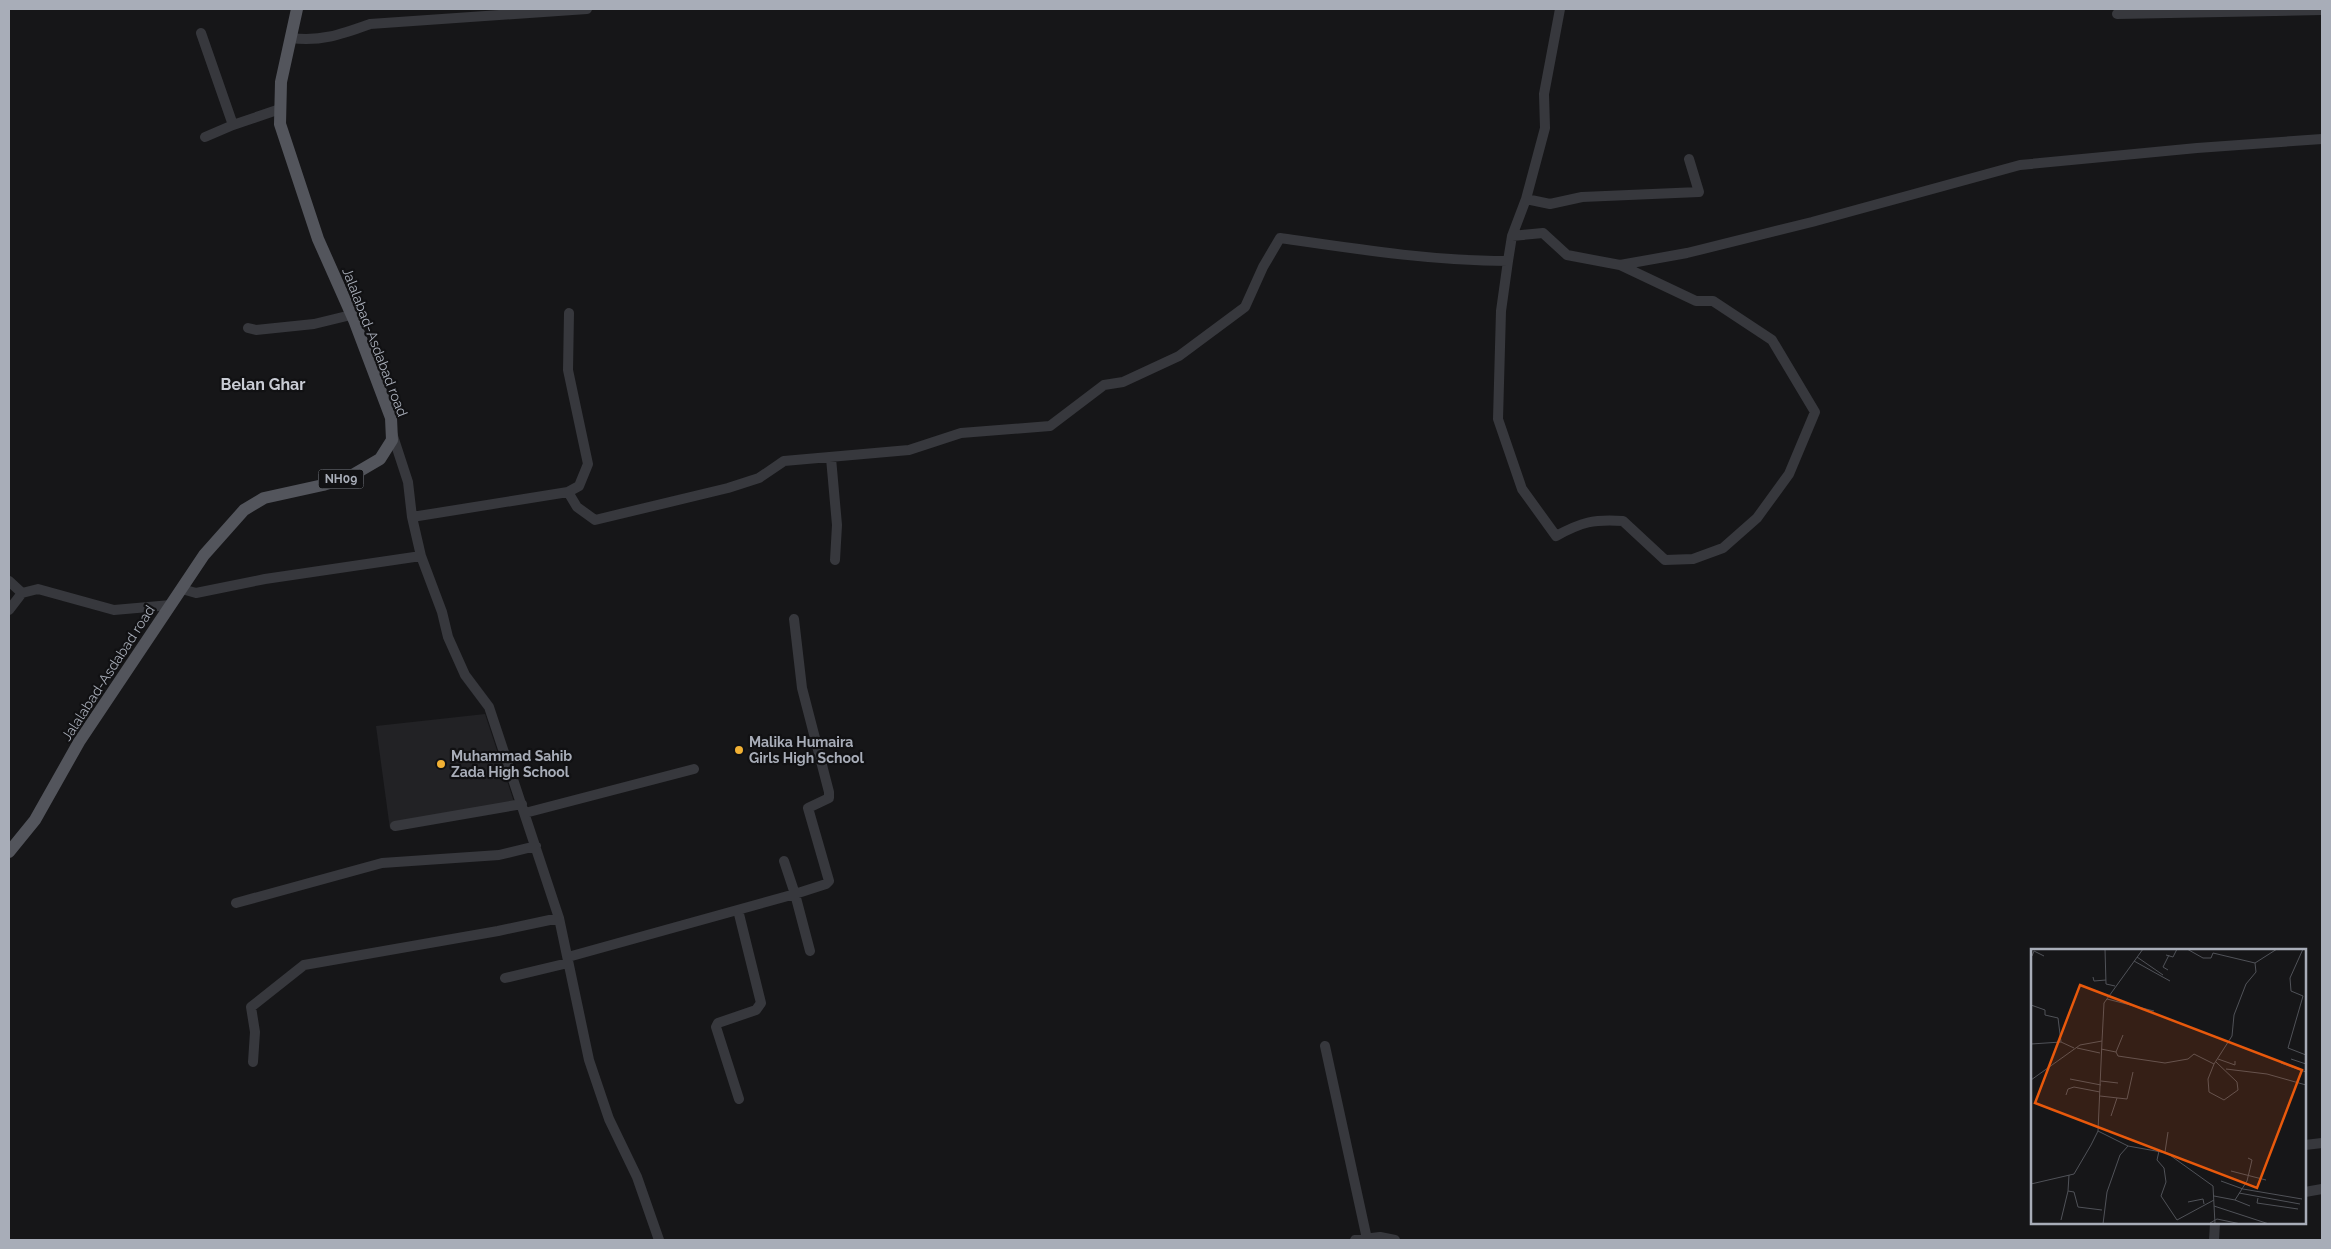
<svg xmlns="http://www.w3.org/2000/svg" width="2331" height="1249" viewBox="0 0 2331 1249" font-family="Raleway,sans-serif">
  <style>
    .built { fill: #222225 }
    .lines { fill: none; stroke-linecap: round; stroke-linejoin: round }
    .minor { stroke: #37383d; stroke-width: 10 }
    .major { stroke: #53555c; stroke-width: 12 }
    .poi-dot { fill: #f2b134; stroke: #111113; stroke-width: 2 }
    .labels { text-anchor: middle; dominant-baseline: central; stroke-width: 4.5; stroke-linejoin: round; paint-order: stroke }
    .shield { fill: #111113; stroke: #7b7e86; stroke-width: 1 }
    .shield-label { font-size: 12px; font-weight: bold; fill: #a8adb8 }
    .street-label { font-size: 14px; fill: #a8adb8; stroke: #111113 }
    .poi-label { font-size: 14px; font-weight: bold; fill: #a8adb8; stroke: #111113; text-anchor: start }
    .quarter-label { font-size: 16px; font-weight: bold; fill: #c9ccd4; stroke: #111113 }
    .inset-road { fill: none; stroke: #505258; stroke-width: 1 }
    .view { fill: #e8590c; fill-opacity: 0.15; stroke: #e8590c; stroke-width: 2.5 }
    .inset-edge { fill: none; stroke: #a8adb8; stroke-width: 2.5 }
  </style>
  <rect width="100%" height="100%" fill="#161618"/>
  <!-- built -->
  <path class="built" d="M 485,714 L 514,802 L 390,829 L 376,726 Z"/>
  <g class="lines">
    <!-- minor -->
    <path class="minor" d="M 2117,14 L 2322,10
      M 201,33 L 233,125
      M 291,38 C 321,42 342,34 370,24 L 587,9
      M 205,137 L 233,125 L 280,109
      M 1526,199 L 1550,204 L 1582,197 L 1699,192 L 1689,159
      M 1508,261 L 1501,311 L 1498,419 L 1522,489 L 1556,536 C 1582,522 1593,519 1623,521 L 1665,560 L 1693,559 L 1723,548 L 1757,518 L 1789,474 L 1815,412 L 1772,340 L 1713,301 L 1696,301 L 1620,265 L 1567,255 L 1543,233 L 1512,236
      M 1620,265 L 1687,253 L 1812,222 L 2020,165 L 2197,148 L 2322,139
      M 248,328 L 256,330 L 314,324 L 351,315
      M 392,433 L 408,482 L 412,517 L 421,556 L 442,612 L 448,637 L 465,675 L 489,707 L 559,918 L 589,1060 L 609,1119 L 637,1177 L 659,1240
      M 831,458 L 837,525 L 835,560
      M 568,492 L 579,486 L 588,464 L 568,370 L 569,313
      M 412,517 L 568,492 L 577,507 L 595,520 L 728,488 L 759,478 L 784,461 L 909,450 L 961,433 L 1050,426 L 1104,385 L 1123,382 L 1179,356 L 1245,307 L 1263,267 L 1280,238 C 1356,249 1432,261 1508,261 L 1512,236 L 1526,199 L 1545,128 L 1544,94 L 1560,9
      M 9,581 L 22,593 L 38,589 L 114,610 L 171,605
      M 182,589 L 196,593 L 265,579 L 421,556
      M 9,610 L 22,593
      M 525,813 L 694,769
      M 395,826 L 522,804
      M 784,861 L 795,894 L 810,951
      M 236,903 L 382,863 L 499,855 L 536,846
      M 738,910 L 761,1003 L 756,1010 L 718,1023 L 716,1027 L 739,1099
      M 568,957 L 795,894 L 826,884 L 829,881 L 808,808 L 829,798 L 829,792 L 802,688 L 794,619
      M 505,978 L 568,963
      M 1325,1046 L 1367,1239
      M 253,1062 L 255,1032 L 251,1007 L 304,965 L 498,931 L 559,918
      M 2305,1145 L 2322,1143
      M 2305,1192 L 2322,1189
      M 1355,1240 L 1380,1237 L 1395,1240
      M 2214,1240 L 2215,1223"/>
    <!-- major -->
    <path class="major" d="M 9,852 L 35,820 L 79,742 L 204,555 L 244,510 L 264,498 L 323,485 L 351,476 L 380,459 L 392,440 L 391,418 L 354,320 L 318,239 L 280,124 L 281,82 L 297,9"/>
  </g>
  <!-- markers -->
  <g class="poi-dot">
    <circle cx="739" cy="750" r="5"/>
    <circle cx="441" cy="764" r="5"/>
  </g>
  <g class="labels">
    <!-- shield labels -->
    <rect class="shield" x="318.5" y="469.5" width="45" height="19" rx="4"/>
    <g class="shield-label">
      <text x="341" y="479">NH09</text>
    </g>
    <!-- street labels -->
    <g class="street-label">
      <text transform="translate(375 342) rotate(69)">Jalalabad-Asdabad road</text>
      <text transform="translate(108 673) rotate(-57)">Jalalabad-Asdabad road</text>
    </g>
    <!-- poi labels -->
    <g class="poi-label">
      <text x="749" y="742">Malika Humaira<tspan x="749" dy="16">Girls High School</tspan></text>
      <text x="451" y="756">Muhammad Sahib<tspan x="451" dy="16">Zada High School</tspan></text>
    </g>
    <!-- quarter labels -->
    <g class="quarter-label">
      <text x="263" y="384">Belan Ghar</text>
    </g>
  </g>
  <!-- overview -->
  <g transform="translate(2031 949)">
    <rect width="275" height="275" fill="#161618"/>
    <path class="inset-road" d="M 74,0 L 75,35 L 84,37M 156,0 L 172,9 L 180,9 L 182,4 L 224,14 L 246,0M 272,0 L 259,29 L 260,42 L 272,47 L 257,99 L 275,106M 135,6 L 142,8 L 146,0M 1,7 L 3,2 L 13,7M 106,8 L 132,26M 103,12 L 139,32M 137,21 L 132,18 L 138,6M 62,28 L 63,32 L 75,31M 76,50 L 123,62M 0,56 L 14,61 L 14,66 L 27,69 L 30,93 L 43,99M 0,95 L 30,93M 46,99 L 69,104M 70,100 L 85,103 L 87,107 L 134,114 L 157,110 L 163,105 L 183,115 L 201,87 L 203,66 L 215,35 L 225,23 L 224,14M 85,103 L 92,86M 187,110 L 204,116 L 204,112M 260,110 L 275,115M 250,114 L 275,123M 183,115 L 177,130 L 178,143 L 193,151 L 207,141 L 206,133 L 185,113M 195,120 L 236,125 L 275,136M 39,130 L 70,136M 0,131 L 49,96 L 71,92 L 73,54 L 112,0M 70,132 L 87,134M 35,146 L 37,140 L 43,138 L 69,143M 69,147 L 96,150 L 102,123M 80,167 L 86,149M 67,182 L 97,197 L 136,204 L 182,237 L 184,275M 128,202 L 126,211 L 133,219 L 135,233 L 130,247 L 146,271 L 183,251M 134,203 L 137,183M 200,222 L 235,231M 190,232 L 212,240 L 271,250M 0,235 L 43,225 L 60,196 L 67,182 L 71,92M 37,242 L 38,226M 208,244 L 269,255M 183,247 L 204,251 L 216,232 L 221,211 L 217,209M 227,249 L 226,254 L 267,260M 204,251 L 219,257M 157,253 L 172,250 L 173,255M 183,257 L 238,275M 30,271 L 37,242 L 43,243 L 47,258 L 71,261M 179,274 L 186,270 L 210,275M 72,275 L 76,243 L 89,206 L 97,197"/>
    <path class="view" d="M 49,36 L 271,121 L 226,239 L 4,154 Z"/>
    <rect width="275" height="275" class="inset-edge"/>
  </g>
  <!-- border -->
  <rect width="2331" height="1249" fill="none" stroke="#a8adb8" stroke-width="20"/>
</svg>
